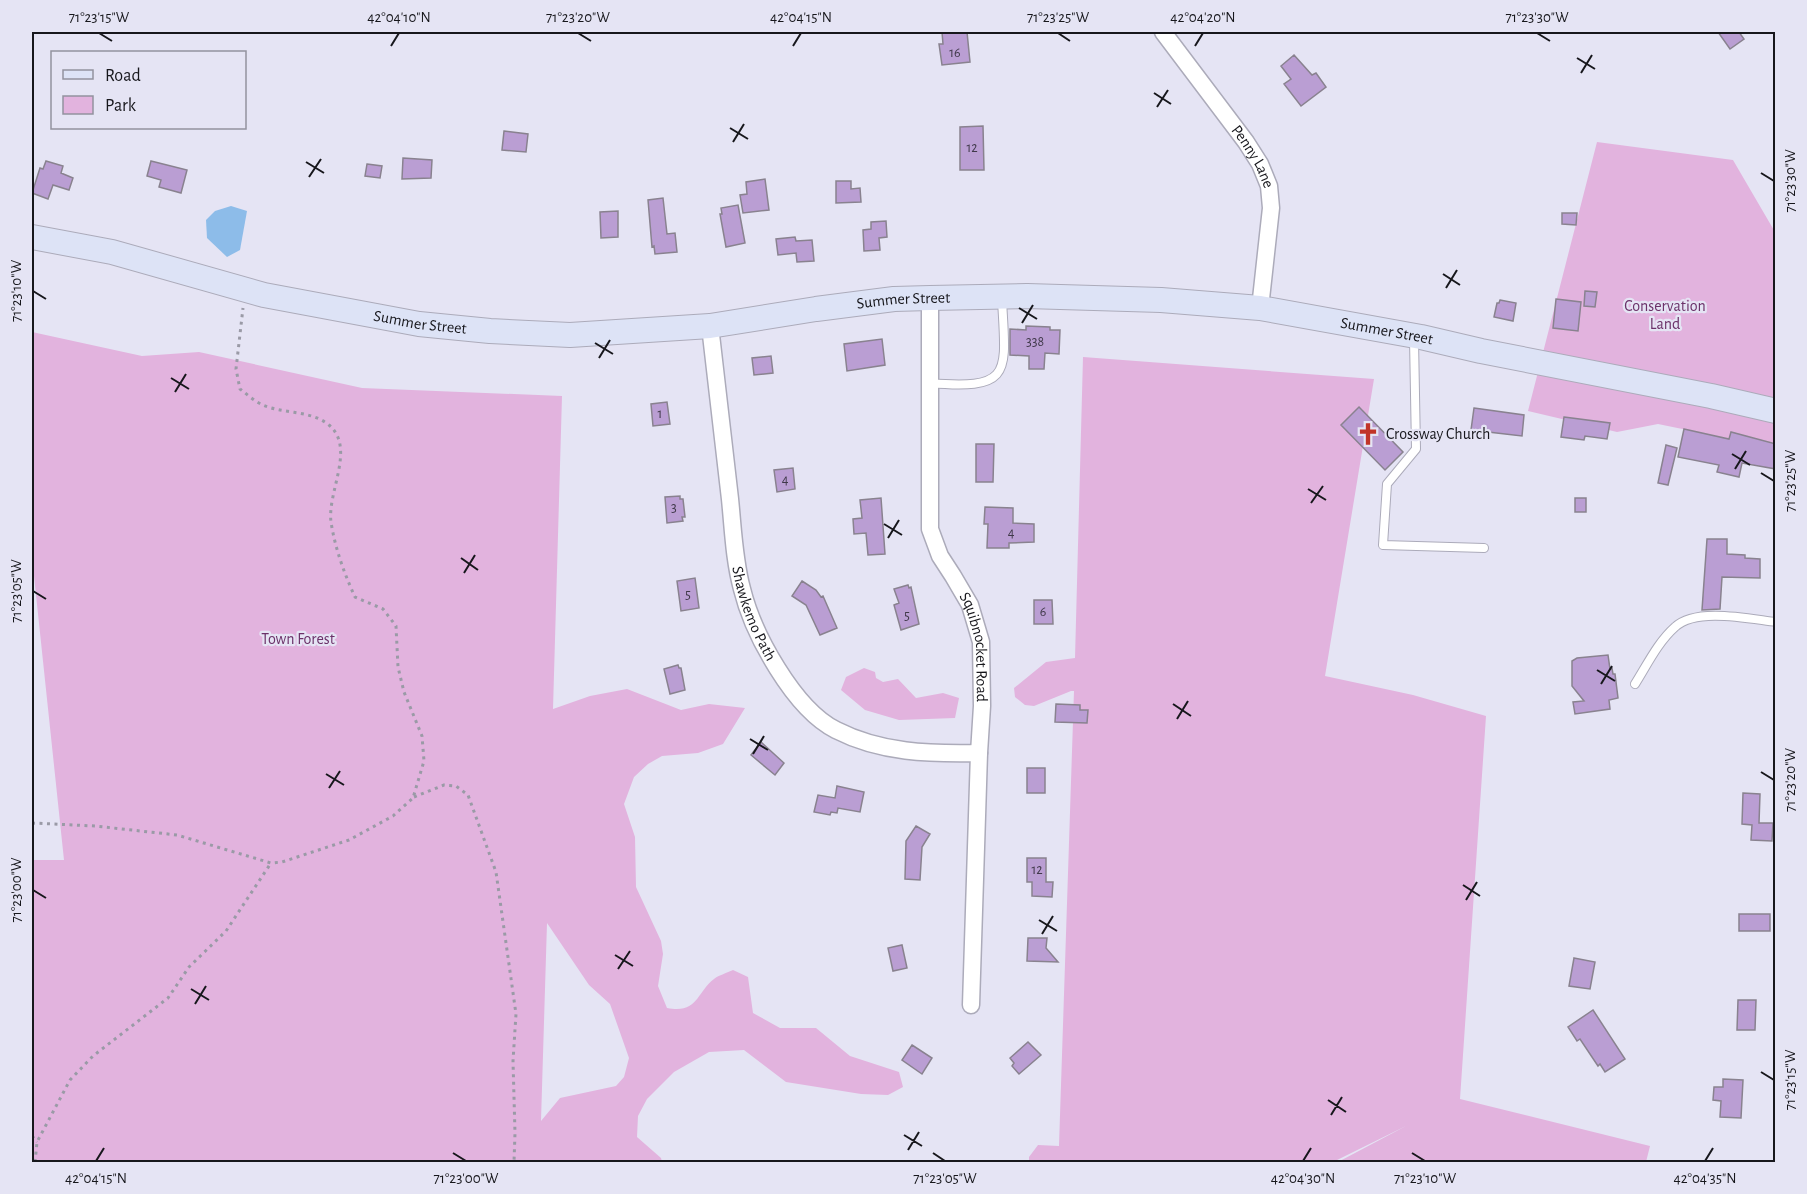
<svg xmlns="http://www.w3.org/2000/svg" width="1807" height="1194" viewBox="0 0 1807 1194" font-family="'Alegreya Sans',sans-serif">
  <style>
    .green { fill: #e2b3de; fill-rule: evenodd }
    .water { fill: #8dbce9 }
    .building { fill: #ba9ed3; stroke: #89828f; stroke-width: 1.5 }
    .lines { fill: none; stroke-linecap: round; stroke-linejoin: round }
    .lane-casing { stroke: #acabba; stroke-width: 10 }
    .street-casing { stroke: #acabba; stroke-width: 19 }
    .secondary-casing { stroke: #acabba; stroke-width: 26 }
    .path { stroke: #9a9aa6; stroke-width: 3; stroke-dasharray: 3 4.5; stroke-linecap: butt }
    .lane { stroke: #fff; stroke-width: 8 }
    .street { stroke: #fff; stroke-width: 16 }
    .secondary { stroke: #dde3f6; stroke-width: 24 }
    .ticks { fill: none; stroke: #17171c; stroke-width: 2 }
    .labels { text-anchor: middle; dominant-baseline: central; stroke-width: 4.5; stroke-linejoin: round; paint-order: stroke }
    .number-label { font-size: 14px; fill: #40394a }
    .street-label { font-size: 16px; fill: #17171c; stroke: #e5e4f4 }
    .park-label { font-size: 16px; fill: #6b3169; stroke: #e5e4f4 }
    .poi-label { font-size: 16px; fill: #17171c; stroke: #e5e4f4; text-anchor: start }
    .neatline { fill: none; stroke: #17171c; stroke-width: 2 }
    .ticks-label { font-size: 15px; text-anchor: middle; fill: #17171c }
  </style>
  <rect width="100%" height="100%" fill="#e5e4f4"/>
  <!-- green -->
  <path class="green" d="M 1597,142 L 1733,160 L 1775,232 L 1775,448 L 1658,424 L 1617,432 L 1528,411 Z
    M 32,332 L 142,356 L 199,352 L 362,388 L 562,396 L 553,709 L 590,696 L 627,689 L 681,710 L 709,704 L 745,708 L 723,744 L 698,753 L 662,756 L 648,764 L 634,777 L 624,804 L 635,837 L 636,887 L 661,941 L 663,954 L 658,986 L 667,1008 C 698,1014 696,993 714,979 C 719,975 727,973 733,970 L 748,977 L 753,1013 L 780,1028 L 816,1028 L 850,1056 L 899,1072 L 903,1087 L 888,1095 L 861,1094 L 786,1082 L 744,1050 L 709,1052 L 674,1072 L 647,1099 L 638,1116 L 637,1137 L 661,1158 L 662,1162 L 32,1162 L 32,860 L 64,860 L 32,557 ZM 547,923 L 589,985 L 610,1004 L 629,1058 L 624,1077 L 616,1086 L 560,1098 L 541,1121 Z
    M 1083,357 L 1374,379 L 1325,676 L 1413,695 L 1486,716 L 1460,1099 L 1650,1146 L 1646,1162 L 1338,1162 L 1406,1126 L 1333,1162 L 1029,1162 L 1029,1157 L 1038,1145 L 1059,1146 L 1074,691 L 1071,691 L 1034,706 L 1025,705 L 1015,697 L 1014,688 L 1046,662 L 1075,658 Z
    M 864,668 L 875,672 L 876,678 L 883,682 L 898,679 L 916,698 L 943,693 L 959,698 L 955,718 L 899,720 L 865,710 L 841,690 L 846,677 Z"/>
  <!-- water -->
  <path class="water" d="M 231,206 L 247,211 L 240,250 L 227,257 L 207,238 L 206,220 L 215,211 Z"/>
  <!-- building -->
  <path class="building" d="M 942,32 L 967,32 L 970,62 L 942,65 L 939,44 L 943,44 Z
    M 1718,32 L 1739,32 L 1744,39 L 1730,49 Z
    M 1294,55 L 1312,75 L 1316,73 L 1326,87 L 1301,106 L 1284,84 L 1291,79 L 1281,66 Z
    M 983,126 L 984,170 L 960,170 L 960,127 Z
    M 504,131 L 528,134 L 526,152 L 502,150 Z
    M 403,158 L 432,160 L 431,178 L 402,179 Z
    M 46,161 L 63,166 L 61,173 L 73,178 L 69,190 L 53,185 L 48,199 L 32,193 L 40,168 L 43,169 Z
    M 151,161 L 187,170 L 181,193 L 159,187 L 161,180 L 147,176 Z
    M 367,164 L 382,166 L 380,178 L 365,176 Z
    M 765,179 L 769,210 L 743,213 L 740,195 L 747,194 L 746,182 Z
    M 836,181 L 851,181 L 851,189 L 860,188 L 861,202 L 836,203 Z
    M 663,198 L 667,234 L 675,233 L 677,252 L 655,254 L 654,246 L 652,247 L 648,200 Z
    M 738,205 L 745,243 L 726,247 L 720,214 L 722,214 L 721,208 Z
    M 618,211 L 618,237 L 601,238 L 600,212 Z
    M 1562,213 L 1577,213 L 1576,225 L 1562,224 Z
    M 886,221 L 887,237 L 879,238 L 880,250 L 864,251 L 863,230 L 871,229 L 871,222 Z
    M 795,237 L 796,241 L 812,240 L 814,261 L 797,262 L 796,253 L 778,255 L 776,239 Z
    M 1585,291 L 1597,292 L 1595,307 L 1584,306 Z
    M 1556,299 L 1581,302 L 1578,331 L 1553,328 Z
    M 1500,300 L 1516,303 L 1513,321 L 1494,317 L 1497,303 L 1499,303 Z
    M 1026,326 L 1050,327 L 1050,330 L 1060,330 L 1059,354 L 1045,353 L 1044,369 L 1029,369 L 1029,356 L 1010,355 L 1010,329 L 1026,330 Z
    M 882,339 L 885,365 L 847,371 L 844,344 Z
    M 771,356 L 773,373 L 754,375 L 752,358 Z
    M 667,402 L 670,424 L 653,426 L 651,404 Z
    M 1359,407 L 1403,452 L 1385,470 L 1341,425 Z
    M 1474,408 L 1524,415 L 1522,436 L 1471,430 Z
    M 1564,417 L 1610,423 L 1607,439 L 1585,436 L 1584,440 L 1561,437 Z
    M 1684,429 L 1729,439 L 1731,432 L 1776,444 L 1776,469 L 1742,463 L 1739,477 L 1717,472 L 1719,465 L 1678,457 Z
    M 976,444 L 994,444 L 993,482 L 976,482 Z
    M 1666,445 L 1677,448 L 1668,485 L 1658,483 Z
    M 793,468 L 795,489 L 777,492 L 774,470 Z
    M 680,496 L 680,499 L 683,499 L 685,517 L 682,517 L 683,521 L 667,523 L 665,497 Z
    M 881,498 L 885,554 L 868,555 L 866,533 L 854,534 L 853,519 L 862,518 L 860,500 Z
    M 1575,498 L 1586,498 L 1586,512 L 1575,512 Z
    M 985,507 L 1013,508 L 1013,523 L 1034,524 L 1034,542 L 1009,543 L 1009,548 L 987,548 L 988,524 L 984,524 Z
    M 1707,539 L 1727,539 L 1727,554 L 1745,555 L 1745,558 L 1760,559 L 1760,578 L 1722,577 L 1720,609 L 1702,610 Z
    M 695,578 L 699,608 L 681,611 L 677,581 Z
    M 802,581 L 816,590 L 821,597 L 823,596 L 837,628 L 820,635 L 806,605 L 792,596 Z
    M 908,585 L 909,588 L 911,587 L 919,624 L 901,630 L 894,605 L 899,603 L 894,589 Z
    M 1034,600 L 1052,600 L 1053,624 L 1034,624 Z
    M 1608,655 L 1610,669 L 1612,668 L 1613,674 L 1615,674 L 1618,698 L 1609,700 L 1610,709 L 1575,714 L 1573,702 L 1584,701 L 1572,686 L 1572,661 L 1577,658 Z
    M 678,665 L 679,668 L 681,668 L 685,690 L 670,694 L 664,669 Z
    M 1056,704 L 1080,705 L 1080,710 L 1088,710 L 1087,723 L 1055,722 Z
    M 761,742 L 784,763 L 775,775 L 751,755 Z
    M 1027,768 L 1045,768 L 1045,793 L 1027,793 Z
    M 837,786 L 864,792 L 860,812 L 838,808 L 837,813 L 831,812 L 830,815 L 814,812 L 818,795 L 835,798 Z
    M 1743,793 L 1760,794 L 1759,823 L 1773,823 L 1772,841 L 1751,840 L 1752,825 L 1742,824 Z
    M 916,826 L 930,834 L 922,847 L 920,880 L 905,879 L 906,841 Z
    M 1027,858 L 1046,858 L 1046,882 L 1053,882 L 1052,897 L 1032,896 L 1032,882 L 1027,882 Z
    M 1739,914 L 1770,914 L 1770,931 L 1739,931 Z
    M 1028,938 L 1047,938 L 1046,948 L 1058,962 L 1027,961 Z
    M 902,945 L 907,968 L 893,971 L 888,948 Z
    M 1574,958 L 1595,962 L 1590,989 L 1569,986 Z
    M 1738,1000 L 1756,1000 L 1755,1030 L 1737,1030 Z
    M 1593,1010 L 1625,1059 L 1605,1072 L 1600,1064 L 1598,1066 L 1580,1039 L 1577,1041 L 1568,1027 Z
    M 1028,1042 L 1041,1055 L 1019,1074 L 1012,1066 L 1014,1063 L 1010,1058 Z
    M 912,1045 L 932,1058 L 922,1074 L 902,1060 Z
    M 1723,1079 L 1743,1080 L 1741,1118 L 1720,1117 L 1721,1101 L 1713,1100 L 1714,1087 L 1723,1087 Z"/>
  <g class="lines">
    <!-- lane casing -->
    <g class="lane-casing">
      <path id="lane" d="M 1414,339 L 1416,449 L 1387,484 L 1383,545 L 1484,548
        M 929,383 C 1013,390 1006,374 1002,300
        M 1635,684 C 1647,665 1658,642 1675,627 C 1696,607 1750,619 1776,622"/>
    </g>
    <!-- street casing -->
    <g class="street-casing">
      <g id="street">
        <path id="s1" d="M 1163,32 L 1246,142 L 1260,164 L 1269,186 L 1271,208 L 1260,308"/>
        <path id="s2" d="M 930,298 L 930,529 L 940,556 L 953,576 L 970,605 L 981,642 L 982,706 L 979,753 L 971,1005"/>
        <path id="s3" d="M 710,326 C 717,384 723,441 730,499 C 733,528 734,560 742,589 C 753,634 794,709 836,730 C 881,753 929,754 979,753"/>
      </g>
    </g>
    <!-- secondary casing -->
    <g class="secondary-casing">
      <g id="secondary">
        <path id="s4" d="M 32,237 L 112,252 L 264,295 L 419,324 L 490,331 L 570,335 L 710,326 L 816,309 L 894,299 L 930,298 L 1027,296 L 1161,300 L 1260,308 L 1421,337 L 1481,351 L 1711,396 L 1776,411"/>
      </g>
    </g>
    <!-- path -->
    <path class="path" d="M 414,797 L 444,785 L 456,786 L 468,795 L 496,872 L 516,1014 L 513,1061 L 515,1133 L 514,1162
      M 32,823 L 95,826 L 177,835 L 271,863 L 282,862 L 349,840 L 393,816 L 413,798 L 424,761 L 422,736 L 404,692 L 398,667 L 396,626 L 383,609 L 355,597 C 344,573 335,548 331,522 C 327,492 356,448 329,425 C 311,410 283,414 263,405 C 255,402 247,394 240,389 L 236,369 L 243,308
      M 32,1136 L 37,1142
      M 35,1162 L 37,1142 L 70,1080 L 93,1056 L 168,998 L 189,967 L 226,931 L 271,863"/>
    <!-- lane -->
    <use href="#lane" class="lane"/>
    <!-- street -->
    <use href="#street" class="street"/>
    <!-- secondary -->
    <use href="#secondary" class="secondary"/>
  </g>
  <!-- ticks -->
  <path class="ticks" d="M 99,33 L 112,41M 578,33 L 591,41M 1058,33 L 1070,41M 1537,33 L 1550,41M 391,46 L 399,33M 793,46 L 801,33M 1195,46 L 1203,33M 1577,58 L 1595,69M 1581,73 L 1592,55M 1154,93 L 1171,104M 1157,107 L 1168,90M 730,128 L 748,139M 733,142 L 744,124M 306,162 L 324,173M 1761,173 L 1774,181M 309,177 L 321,159M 1443,274 L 1460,285M 1446,288 L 1457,270M 33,291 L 46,299M 1019,308 L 1037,319M 1022,323 L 1033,305M 595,343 L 613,354M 599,358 L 610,340M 171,378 L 189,389M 175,392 L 186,374M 1732,454 L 1750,465M 1735,469 L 1746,451M 1761,473 L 1774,481M 1308,489 L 1326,500M 1311,503 L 1323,486M 884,524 L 902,535M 888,538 L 899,520M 461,558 L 478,570M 464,573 L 475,555M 33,591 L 46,599M 1597,670 L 1615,681M 1601,684 L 1612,666M 1173,704 L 1191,716M 1177,719 L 1188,701M 750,739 L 768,750M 753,754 L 764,736M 1761,772 L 1774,780M 326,774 L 344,785M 329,788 L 340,771M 1463,885 L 1480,896M 33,890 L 46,898M 1466,900 L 1477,882M 1039,920 L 1057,931M 1042,934 L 1053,916M 615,955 L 633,966M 618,969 L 630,951M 191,989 L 209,1000M 195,1004 L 206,986M 1761,1072 L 1774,1080M 1328,1100 L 1346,1112M 1331,1115 L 1342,1097M 904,1135 L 922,1146M 908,1150 L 919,1132M 453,1153 L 466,1161M 933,1153 L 945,1161M 1412,1153 L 1425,1161M 96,1161 L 104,1148M 1303,1161 L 1311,1148M 1705,1161 L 1713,1148"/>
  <!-- icons -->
  <defs>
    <g id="church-bare" transform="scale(1.8)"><path d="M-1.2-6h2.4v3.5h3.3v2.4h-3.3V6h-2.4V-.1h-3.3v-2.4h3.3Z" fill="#c13428" stroke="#e5e4f4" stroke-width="2.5" paint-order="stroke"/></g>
  </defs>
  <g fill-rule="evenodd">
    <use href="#church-bare" x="1368" y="434"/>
  </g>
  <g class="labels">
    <!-- number labels -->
    <g class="number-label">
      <text x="955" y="53">16</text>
      <text x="972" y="148">12</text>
      <text x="1035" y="342">338</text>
      <text x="660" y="414">1</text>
      <text x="785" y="480">4</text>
      <text x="674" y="508">3</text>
      <text x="1011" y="533">4</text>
      <text x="688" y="595">5</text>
      <text x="1043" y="612">6</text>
      <text x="907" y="616">5</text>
      <text x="1037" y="870">12</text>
    </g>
    <!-- street labels -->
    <g class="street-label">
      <text stroke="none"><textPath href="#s1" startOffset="154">Penny Lane</textPath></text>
      <text stroke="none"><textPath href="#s4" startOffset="884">Summer Street</textPath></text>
      <text stroke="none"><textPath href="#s4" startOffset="398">Summer Street</textPath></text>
      <text stroke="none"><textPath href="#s4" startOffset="1370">Summer Street</textPath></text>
      <text stroke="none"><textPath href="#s3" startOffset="292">Shawkemo Path</textPath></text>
      <text stroke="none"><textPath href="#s2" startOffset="360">Squibnocket Road</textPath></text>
    </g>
    <!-- park labels -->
    <g class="park-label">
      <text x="1665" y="306">Conservation<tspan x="1665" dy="18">Land</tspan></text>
      <text x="298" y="639">Town Forest</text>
    </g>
    <!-- poi labels -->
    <g class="poi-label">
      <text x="1386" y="434">Crossway Church</text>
    </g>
  </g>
  <!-- border -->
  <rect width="1807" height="1194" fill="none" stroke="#e5e4f4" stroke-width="66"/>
  <!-- legend -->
  <rect x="51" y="51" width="195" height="78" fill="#e5e4f4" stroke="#93929e" stroke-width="1.5"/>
  <rect x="63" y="70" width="30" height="9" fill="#dde3f6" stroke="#93929e" stroke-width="1.5"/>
  <text x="105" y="81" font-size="18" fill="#17171c">Road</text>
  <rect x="63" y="96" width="30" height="18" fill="#e2b3de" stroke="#93929e" stroke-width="1.5"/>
  <text x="105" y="111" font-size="18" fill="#17171c">Park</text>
  <rect x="33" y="33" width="1741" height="1128" class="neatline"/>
  <g class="ticks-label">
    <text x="99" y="22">71°23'15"W</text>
    <text x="399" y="22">42°04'10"N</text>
    <text x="578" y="22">71°23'20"W</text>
    <text x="801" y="22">42°04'15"N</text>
    <text x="1058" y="22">71°23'25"W</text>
    <text x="1203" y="22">42°04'20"N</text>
    <text x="1537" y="22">71°23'30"W</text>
    <text transform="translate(1790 181) rotate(-90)" y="5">71°23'30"W</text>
    <text transform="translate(16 291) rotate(-90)" y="5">71°23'10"W</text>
    <text transform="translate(1790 481) rotate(-90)" y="5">71°23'25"W</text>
    <text transform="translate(16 591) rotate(-90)" y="5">71°23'05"W</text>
    <text transform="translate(1790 780) rotate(-90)" y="5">71°23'20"W</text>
    <text transform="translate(16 890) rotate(-90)" y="5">71°23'00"W</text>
    <text transform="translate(1790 1080) rotate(-90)" y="5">71°23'15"W</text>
    <text x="96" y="1183">42°04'15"N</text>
    <text x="466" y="1183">71°23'00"W</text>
    <text x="945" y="1183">71°23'05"W</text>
    <text x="1303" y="1183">42°04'30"N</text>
    <text x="1425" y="1183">71°23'10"W</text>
    <text x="1705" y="1183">42°04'35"N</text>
  </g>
</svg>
